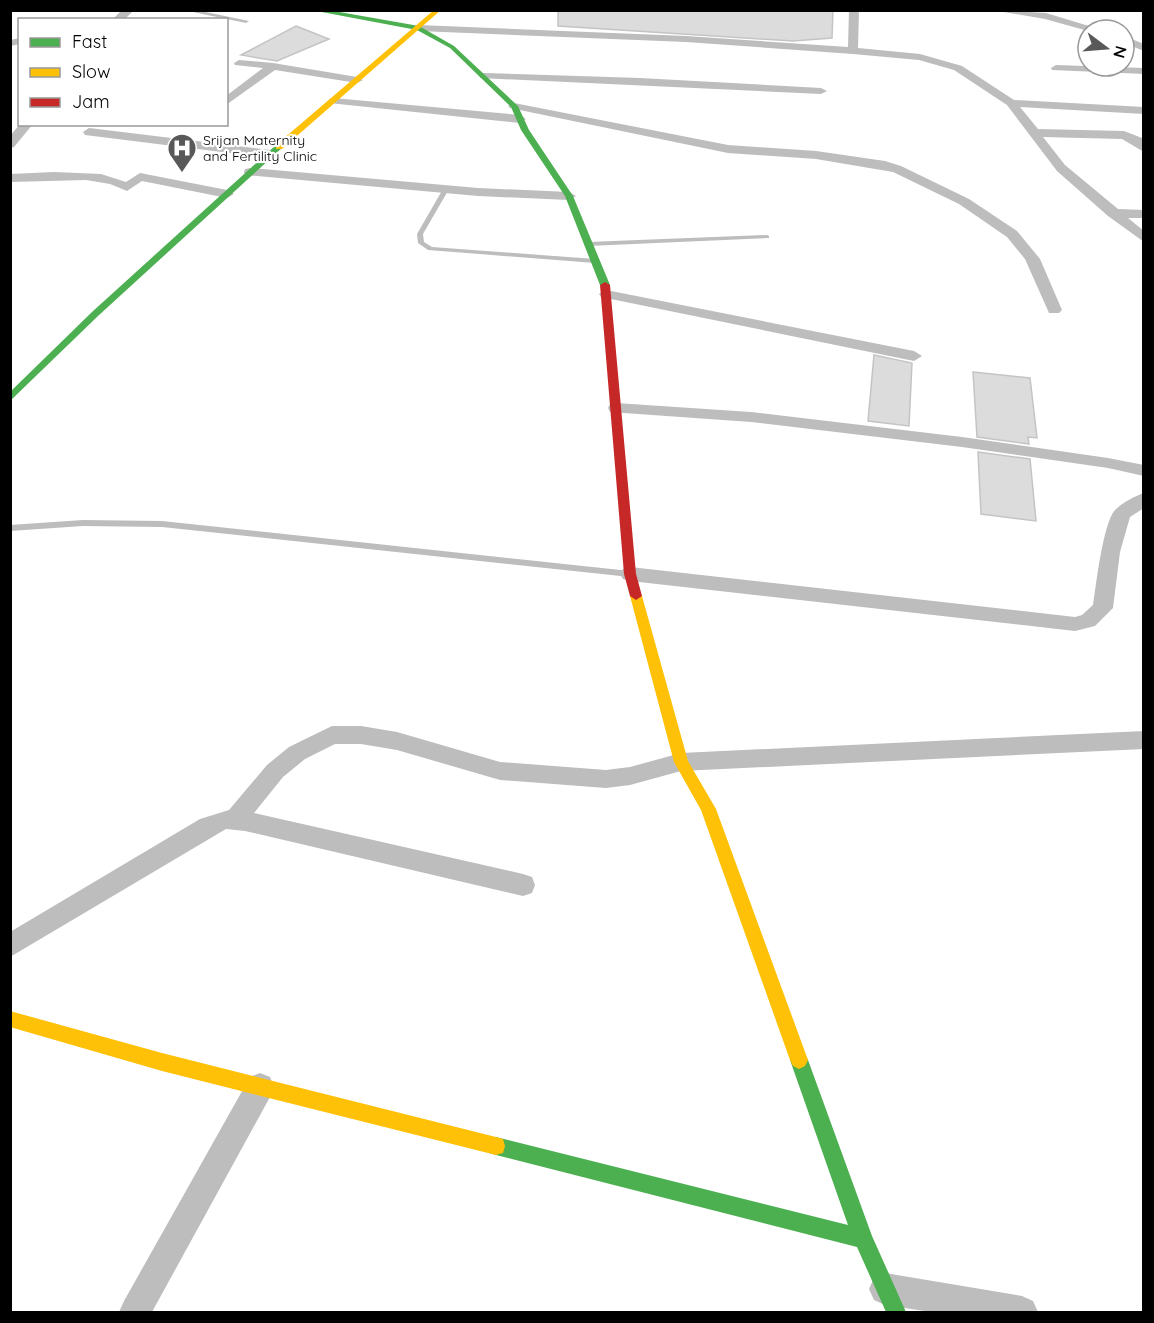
<svg xmlns="http://www.w3.org/2000/svg" width="1154" height="1323" viewBox="0 0 1154 1323" font-family="Quicksand,sans-serif">
  <style>
    .building { fill: #dcdcdc; stroke: #c4c4c4; stroke-width: 1.5 }
    .lines { fill: none; stroke-linecap: round; stroke-linejoin: round }
    .lane { fill: #bdbdbd; fill-rule: evenodd }
    .street { fill: #bdbdbd; fill-rule: evenodd }
    .fast { fill: #4caf50; fill-rule: evenodd }
    .slow { fill: #ffc107; fill-rule: evenodd }
    .jam { fill: #c62828; fill-rule: evenodd }
    .labels { text-anchor: middle; dominant-baseline: central; stroke-width: 4.5; stroke-linejoin: round; paint-order: stroke }
    .far-poi-label { font-size: 14px; fill: #000; stroke: #fff; text-anchor: start }
  </style>
  <rect width="100%" height="100%" fill="#fff"/>
  <!-- building -->
  <path class="building" d="M 558,10 L 833,10 L 832,38 L 793,41 L 558,26 Z
    M 296,26 L 329,39 L 277,61 L 241,55 Z
    M 874,355 L 912,363 L 909,426 L 868,421 Z
    M 973,372 L 1030,378 L 1037,438 L 1028,437 L 1029,444 L 977,437 Z
    M 978,452 L 1030,459 L 1036,521 L 981,514 Z"/>
  <g class="lines">
    <!-- lane -->
    <path class="lane" d="M 183,10 L 196,10 L 249,21 L 246,23 Z
      M 446,187 L 449,189 L 423,234 L 424,242 L 432,247 L 595,259 L 599,261 L 595,263 L 428,250 L 418,243 L 417,234 L 443,189 Z
      M 767,235 L 769,236 L 769,238 L 588,246 L 585,244 L 588,242 Z
      M 83,520 L 162,521 L 630,571 L 635,574 L 630,577 L 162,527 L 83,526 L 10,531 L 10,525 Z"/>
    <!-- street -->
    <path class="street" d="M 122,10 L 134,10 L 124,20 L 112,20 Z
      M 849,10 L 859,10 L 858,48 L 920,54 L 962,66 L 1014,100 L 1144,107 L 1144,114 L 1020,107 L 1038,129 L 1124,131 L 1142,138 L 1144,152 L 1122,139 L 1043,137 L 1065,165 L 1118,209 L 1144,210 L 1144,218 L 1128,218 L 1144,231 L 1144,242 L 1108,216 L 1057,171 L 1007,105 L 954,70 L 919,60 L 853,54 L 686,42 L 419,31 L 414,28 L 419,25 L 686,36 L 848,47 Z
      M 992,10 L 1046,13 L 1102,30 L 1088,31 L 1045,19 Z
      M 1124,36 L 1144,44 L 1144,51 L 1124,43 Z
      M 20,38 L 20,44 L 10,46 L 10,40 Z
      M 239,60 L 273,63 L 357,77 L 363,80 L 357,83 L 275,70 L 226,105 L 226,96 L 263,68 L 235,65 L 234,63 Z
      M 1056,65 L 1144,68 L 1144,74 L 1052,70 L 1051,68 Z
      M 484,73 L 640,78 L 821,88 L 827,91 L 821,94 L 480,78 L 480,74 Z
      M 333,98 L 520,115 L 526,119 L 520,123 L 329,103 L 329,99 Z
      M 514,103 L 728,145 L 816,151 L 885,161 L 901,166 L 969,199 L 1017,231 L 1040,259 L 1062,310 L 1059,313 L 1049,313 L 1025,259 L 1007,237 L 959,204 L 893,172 L 816,159 L 728,153 L 510,108 L 508,106 Z
      M 20,124 L 33,124 L 14,147 L 10,148 L 10,136 Z
      M 89,128 L 271,150 L 277,154 L 271,158 L 85,135 L 83,132 Z
      M 250,168 L 478,188 L 569,192 L 576,196 L 569,200 L 478,196 L 245,175 L 244,172 L 245,169 Z
      M 54,172 L 101,174 L 126,182 L 140,173 L 227,190 L 234,194 L 227,198 L 142,181 L 127,191 L 110,184 L 86,180 L 10,182 L 10,174 Z
      M 606,290 L 914,351 L 922,356 L 914,361 L 601,297 L 599,294 Z
      M 616,403 L 751,412 L 962,437 L 1108,458 L 1144,465 L 1144,476 L 1108,468 L 962,447 L 751,422 L 610,412 L 608,408 L 610,404 Z
      M 1144,493 L 1144,508 L 1130,517 L 1120,552 L 1113,608 L 1095,626 L 1075,631 L 630,581 L 623,579 L 620,574 L 623,569 L 630,567 L 1075,617 L 1082,615 L 1093,605 C 1096,586 1103,523 1115,510 C 1122,503 1135,496 1144,493 Z
      M 332,726 L 361,726 L 397,732 L 500,762 L 606,770 L 630,767 L 681,753 L 1144,731 L 1144,749 L 681,771 L 630,785 L 606,788 L 500,780 L 397,750 L 361,744 L 335,744 L 305,759 L 283,777 L 254,813 L 523,874 L 532,877 L 535,885 L 532,893 L 523,896 L 245,831 L 226,829 L 10,957 L 10,932 L 200,819 L 229,810 L 267,765 L 289,747 Z
      M 260,1073 L 270,1077 L 274,1087 L 270,1097 L 152,1312 L 119,1312 L 124,1301 L 250,1077 Z
      M 885,1273 L 1022,1296 L 1033,1301 L 1038,1312 L 931,1312 L 885,1305 L 874,1300 L 869,1289 L 874,1278 Z"/>
    <!-- fast -->
    <path class="fast" d="M 311,10 L 328,10 L 419,26 L 454,46 L 518,106 L 529,130 L 573,196 L 610,285 L 608,287 L 600,285 L 565,196 L 521,130 L 511,107 L 450,48 L 417,30 Z
      M 276,145 L 283,147 L 98,316 L 10,401 L 10,392 L 92,312 Z
      M 799,1051 L 805,1054 L 808,1060 L 872,1236 L 906,1312 L 886,1312 L 857,1247 L 496,1155 L 489,1153 L 487,1146 L 489,1139 L 496,1137 L 848,1225 L 790,1060 L 793,1054 Z"/>
    <!-- slow -->
    <path class="slow" d="M 434,10 L 441,10 L 282,149 L 276,149 L 276,145 Z
      M 636,592 L 642,596 L 688,761 L 716,809 L 808,1060 L 805,1066 L 799,1069 L 793,1066 L 790,1060 L 701,810 L 674,762 L 630,596 Z
      M 10,1011 L 162,1053 L 496,1137 L 503,1139 L 505,1146 L 503,1153 L 496,1155 L 162,1071 L 10,1027 Z"/>
    <!-- jam -->
    <path class="jam" d="M 605,282 L 610,285 L 636,574 L 642,596 L 636,600 L 630,596 L 624,574 L 600,285 Z"/>
  </g>
  <!-- icons -->
  <defs>
    <g id="hospital-pin" transform="scale(1.5)"><path d="M0 17L-7.5 6A9.5 9.5 0 1 1 7.5 6Z" fill="#595959" stroke="#fff"/><path d="M-5-5h3v3.5h4V-5h3V5h-3V1.5h-4V5h-3Z" fill="#fff"/></g>
  </defs>
  <g fill-rule="evenodd">
    <use href="#hospital-pin" x="182" y="148"/>
  </g>
  <g class="labels">
    <!-- far-poi labels -->
    <g class="far-poi-label">
      <text x="203" y="140">Srijan Maternity<tspan x="203" dy="16">and Fertility Clinic</tspan></text>
    </g>
  </g>
  <!-- border -->
  <rect width="1154" height="1323" fill="none" stroke="#000000" stroke-width="24"/>
  <!-- legend -->
  <rect x="18" y="18" width="210" height="108" fill="#ffffff" stroke="#999999" stroke-width="1.5"/>
  <rect x="30" y="38" width="30" height="9" fill="#4caf50" stroke="#999999" stroke-width="1.5"/>
  <text x="72" y="48" font-size="18" fill="#000000">Fast</text>
  <rect x="30" y="68" width="30" height="9" fill="#ffc107" stroke="#999999" stroke-width="1.5"/>
  <text x="72" y="78" font-size="18" fill="#000000">Slow</text>
  <rect x="30" y="98" width="30" height="9" fill="#c62828" stroke="#999999" stroke-width="1.5"/>
  <text x="72" y="108" font-size="18" fill="#000000">Jam</text>
  <!-- north arrow -->
  <g transform="translate(1106 48) rotate(106)"><circle r="28" fill="#ffffff" stroke="#999999" stroke-width="1.5"/>
  <path d="M0-4.5L10 22L0 15L-10 22Z" fill="#595959"/>
  <text y="-9" font-size="16" font-weight="bold" text-anchor="middle" fill="#000000">N</text>
  </g>
</svg>
